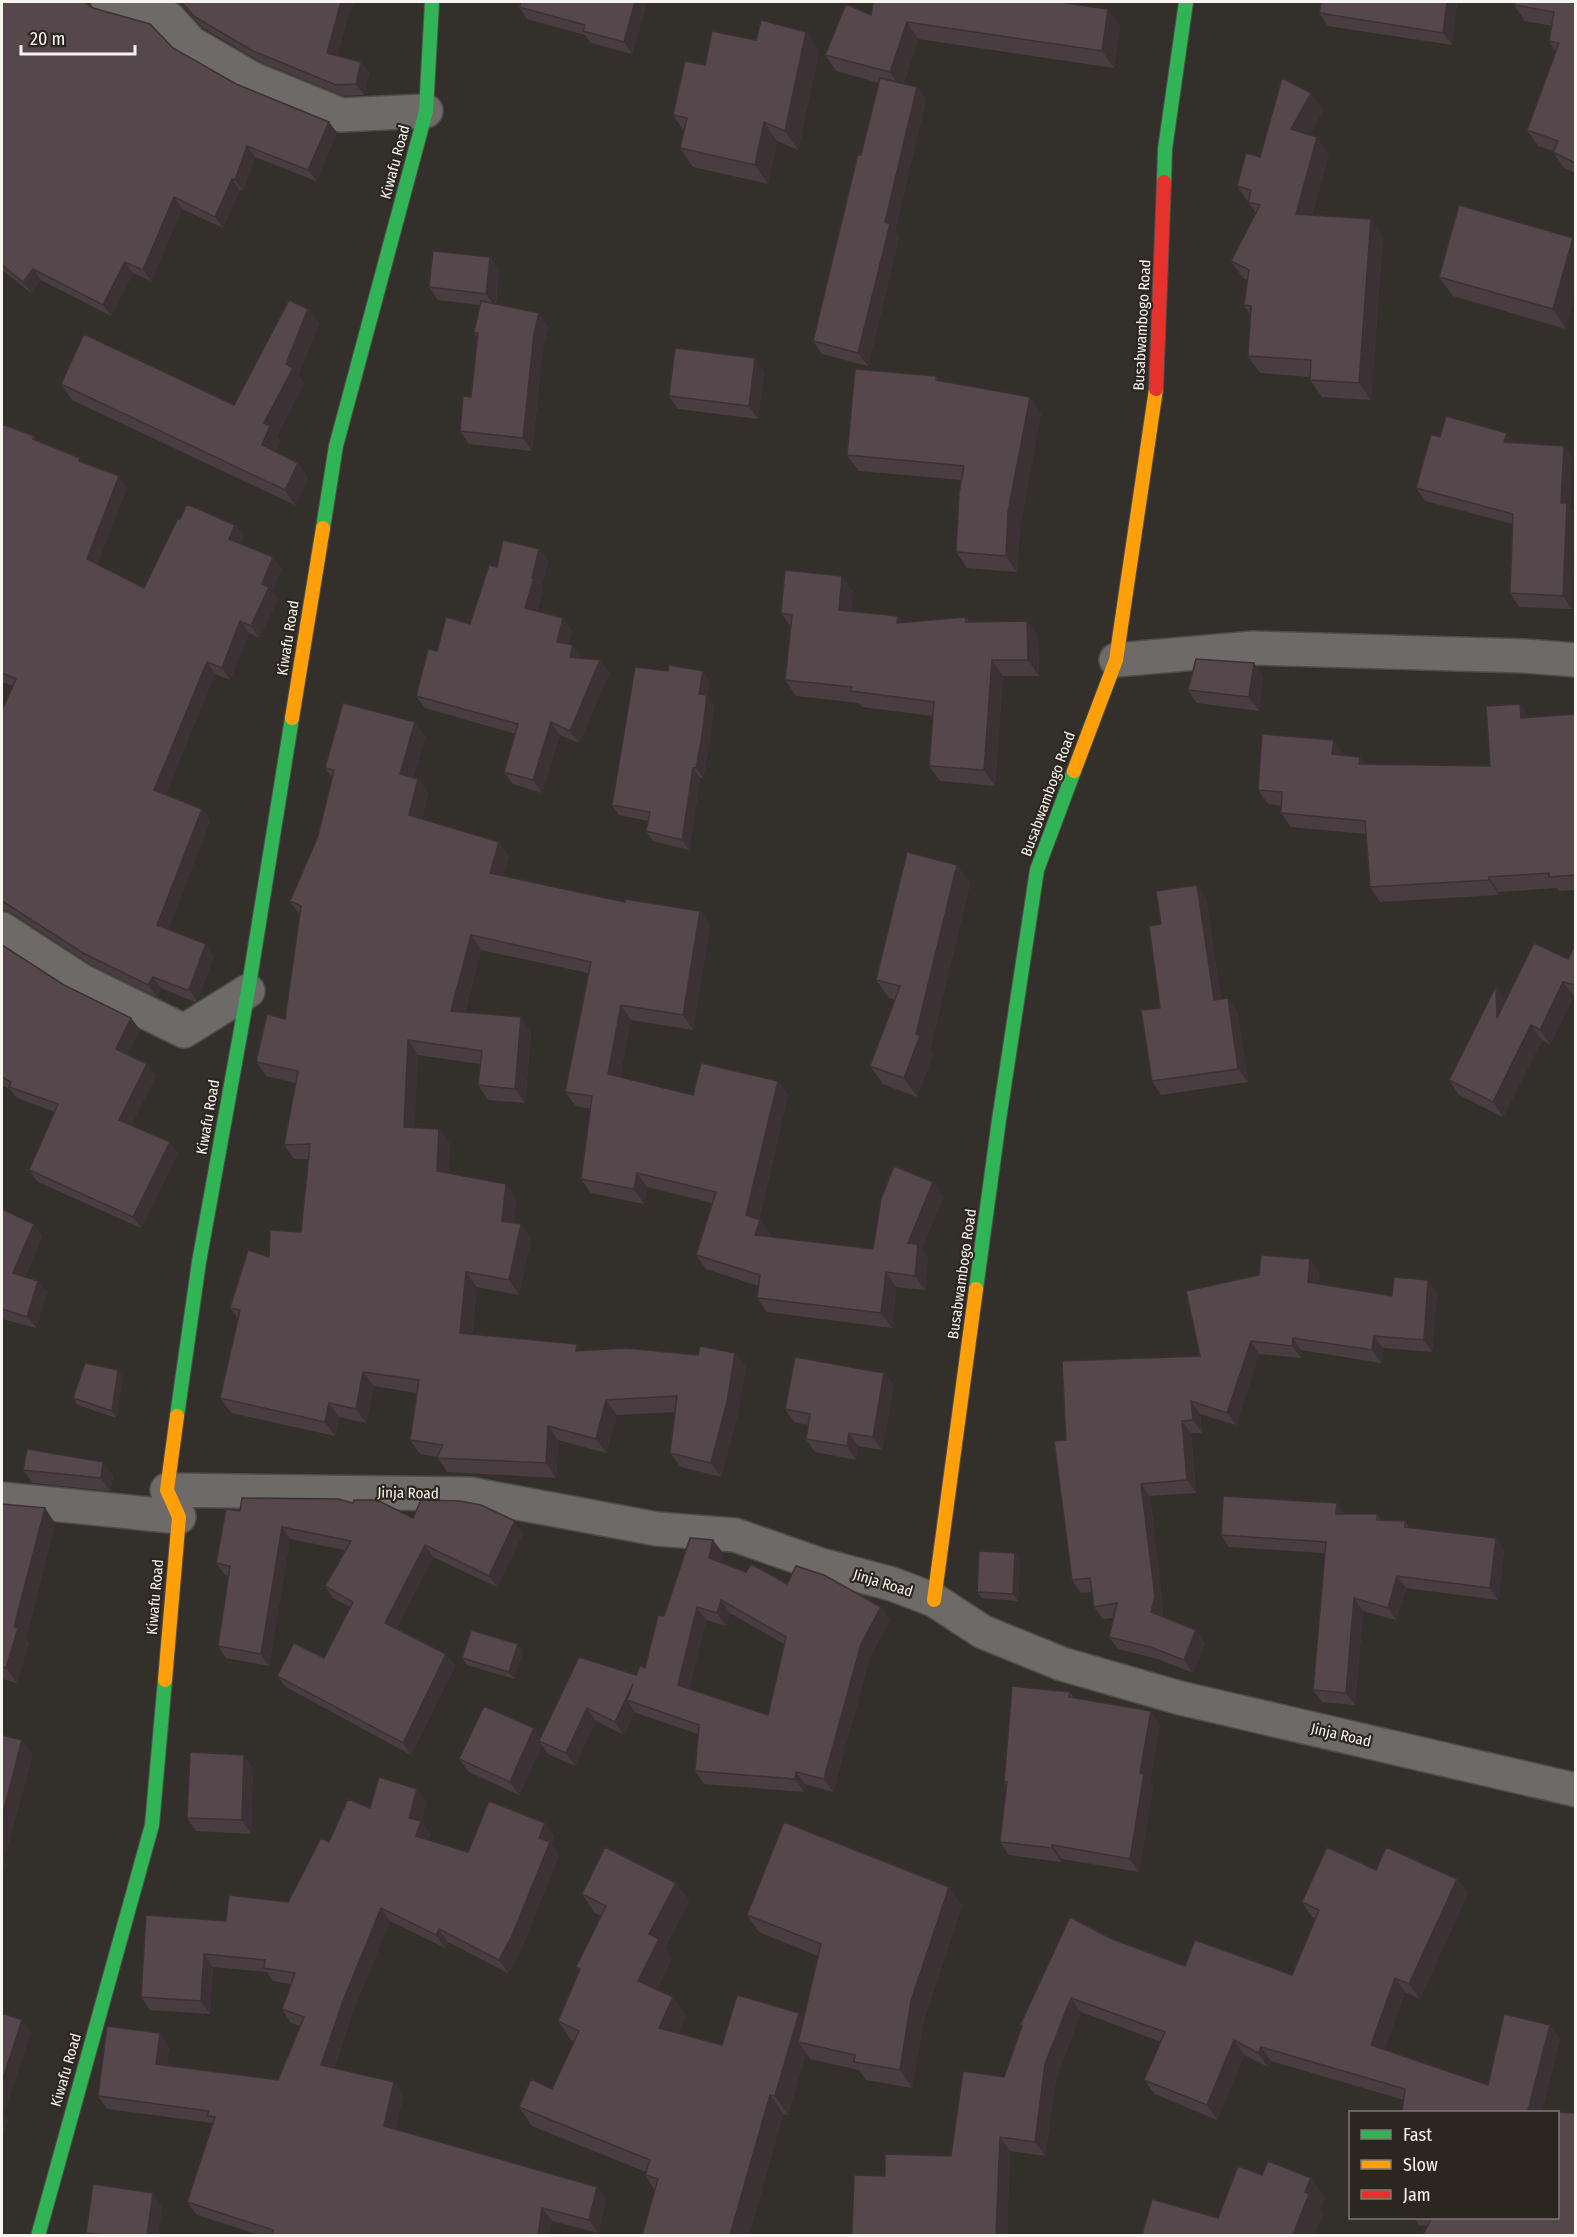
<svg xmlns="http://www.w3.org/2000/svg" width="1577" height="2237" viewBox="0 0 1577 2237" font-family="'Fira Sans Condensed',sans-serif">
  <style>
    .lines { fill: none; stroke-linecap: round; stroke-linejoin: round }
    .street-casing { stroke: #4f4d49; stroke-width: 36 }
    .fast-casing { stroke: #4f4d49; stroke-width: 16 }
    .slow-casing { stroke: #4f4d49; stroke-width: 16 }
    .jam-casing { stroke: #4f4d49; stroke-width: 16 }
    .street { stroke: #6d6a67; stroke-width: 33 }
    .fast { stroke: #30b455; stroke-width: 14 }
    .slow { stroke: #ff9f0a; stroke-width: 14 }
    .jam { stroke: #e5322d; stroke-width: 14 }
    .wall { fill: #493d41; fill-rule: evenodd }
    .shaded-wall { fill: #3c3235 }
    .building { fill: #55474c; stroke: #3c3235; stroke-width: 1.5; fill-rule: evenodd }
    .labels { text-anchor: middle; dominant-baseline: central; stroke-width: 4.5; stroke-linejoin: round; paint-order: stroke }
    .street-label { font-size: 15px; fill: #f8f4ef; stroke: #2c2620 }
  </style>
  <rect width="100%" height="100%" fill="#33302c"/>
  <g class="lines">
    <!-- street casing -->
    <g class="street-casing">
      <path id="street" d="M 108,2 L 119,6 L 168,18 L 191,43 L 253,79 L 341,115 L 426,111
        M 1116,660 L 1253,648 L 1525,656 L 1576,660
        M 2,929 L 82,981 L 184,1031 L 248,991
        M 167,1490 L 470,1494 L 657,1529 L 735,1535 L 821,1565 L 892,1584 L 934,1600 L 983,1632 L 1062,1664 L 1180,1698 L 1576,1790
        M 2,1499 L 179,1517"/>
    </g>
    <!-- fast casing -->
    <g class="fast-casing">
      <path id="fast" d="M 1164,182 L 1165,149 L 1186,2
        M 323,528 L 336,446 L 426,111 L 432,2
        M 976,1289 L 999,1120 L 1037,870 L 1074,771
        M 177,1416 L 199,1262 L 248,991 L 292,718
        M 38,2236 L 152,1825 L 165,1680"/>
    </g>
    <!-- slow casing -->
    <g class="slow-casing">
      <path id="slow" d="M 292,718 L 323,528
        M 1074,771 L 1116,660 L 1156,389
        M 934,1600 L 976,1289
        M 165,1680 L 179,1517 L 167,1490 L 177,1416"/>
    </g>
    <!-- jam casing -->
    <g class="jam-casing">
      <path id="jam" d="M 1156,389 L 1164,182"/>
    </g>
    <!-- street -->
    <use href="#street" class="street"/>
    <!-- fast -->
    <use href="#fast" class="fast"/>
    <!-- slow -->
    <use href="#slow" class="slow"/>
    <!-- jam -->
    <use href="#jam" class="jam"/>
  </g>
  <!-- wall -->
  <path class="wall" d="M 2,2 L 90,6 L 173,48 L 236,84 L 329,122 L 337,133 L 316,181 L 255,157 L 243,191 L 240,190 L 223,228 L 182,209 L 151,281 L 133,273 L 111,316 L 41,280 L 31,293 L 2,270 Z
    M 175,2 L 354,2 L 348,16 L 337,56 L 369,73 L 364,95 L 344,96 L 261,62 L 203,28 L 182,5 Z
    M 647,2 L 632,54 L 591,43 L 585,35 L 527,19 L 519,7 Z
    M 873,2 L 1079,2 L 1078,5 L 1120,26 L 1114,68 L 918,39 L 903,84 L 917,87 L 926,100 L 895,231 L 899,237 L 868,366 L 822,354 L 813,341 L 861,155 L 879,83 L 836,71 L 825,55 L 871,15 Z
    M 1457,2 L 1452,45 L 1328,26 L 1319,13 Z
    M 1575,2 L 1575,173 L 1564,168 L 1553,152 L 1553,151 L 1538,146 L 1527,130 L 1556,52 L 1549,41 L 1552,26 L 1525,21 L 1514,5 Z
    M 806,32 L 819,51 L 798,150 L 777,141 L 768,184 L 693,167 L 680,148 L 684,131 L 673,115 L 705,65 L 756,40 Z
    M 1323,110 L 1310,134 L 1329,154 L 1312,215 L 1383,236 L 1371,400 L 1322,397 L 1310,380 L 1310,377 L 1260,373 L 1248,356 L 1250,314 L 1244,305 L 1247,280 L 1243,278 L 1231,261 L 1256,213 L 1237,186 L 1260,157 Z
    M 1573,238 L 1566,329 L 1453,296 L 1439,277 Z
    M 490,257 L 499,270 L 496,304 L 548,327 L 543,348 L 532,451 L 469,444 L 460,431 L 471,397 L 477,337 L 474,332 L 480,305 L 438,300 L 429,287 Z
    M 308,309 L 319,324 L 298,375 L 304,383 L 277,436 L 280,441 L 276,452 L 298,463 L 308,479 L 295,505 L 72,400 L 61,384 L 234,405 Z
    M 755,358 L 764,372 L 758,419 L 678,409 L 669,396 Z
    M 936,376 L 939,381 L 1041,413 L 1020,528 L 1017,572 L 967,568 L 956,552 L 962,480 L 859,471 L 847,455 Z
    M 2,424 L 34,436 L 36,440 L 82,462 L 127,488 L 97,564 L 144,588 L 180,519 L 235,525 L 244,536 L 240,543 L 281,569 L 272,591 L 278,599 L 259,638 L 249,633 L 230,680 L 215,674 L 165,795 L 202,809 L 210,821 L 168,929 L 214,956 L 197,1001 L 195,1002 L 161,988 L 157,997 L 91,965 L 12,913 L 4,910 L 2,911 L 2,710 L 13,686 L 2,682 Z
    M 1507,433 L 1514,443 L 1564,446 L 1573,459 L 1570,508 L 1572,609 L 1519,607 L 1510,593 L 1513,524 L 1425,501 L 1416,488 L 1440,437 Z
    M 539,549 L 548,561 L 541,589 L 543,591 L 537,611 L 563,618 L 572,631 L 568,644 L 581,658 L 600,660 L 609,673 L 579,743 L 560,735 L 542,793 L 513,784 L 504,772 L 516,734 L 425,708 L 416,696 L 437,651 L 470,624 L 497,567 Z
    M 842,576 L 853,592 L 851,611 L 898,616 L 903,623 L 965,617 L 969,621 L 1027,621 L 1038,636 L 1039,676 L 1003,676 L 995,786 L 940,781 L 929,766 L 933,716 L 862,707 L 859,703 L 796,696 L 785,680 L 791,627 L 781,613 Z
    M 1254,663 L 1263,676 L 1259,711 L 1197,703 L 1188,690 Z
    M 710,681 L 707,696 L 714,705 L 709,746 L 703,778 L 700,778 L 689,850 L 653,841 L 646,831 L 648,821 L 619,815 L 612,805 Z
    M 1575,714 L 1575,890 L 1559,891 L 1557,888 L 1499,892 L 1499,895 L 1380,902 L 1370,887 L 1366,834 L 1291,827 L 1281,813 L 1281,806 L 1268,804 L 1258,790 L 1344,755 L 1365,764 L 1490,766 L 1530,717 Z
    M 415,722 L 425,737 L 413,778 L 418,779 L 428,793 L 422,819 L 499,842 L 509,857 L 503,876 L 625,902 L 700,911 L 710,926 L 693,1030 L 631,1020 L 620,1077 L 693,1095 L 778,1081 L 788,1095 L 759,1219 L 760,1220 L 771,1234 L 770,1237 L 873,1249 L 933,1182 L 943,1197 L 922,1249 L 928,1259 L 925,1290 L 896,1287 L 892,1328 L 767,1312 L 757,1298 L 758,1286 L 706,1269 L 696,1255 L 712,1203 L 647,1187 L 644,1204 L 591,1193 L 581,1179 L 591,1109 L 576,1106 L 565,1092 L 588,973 L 481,950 L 465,1012 L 531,1032 L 525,1103 L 488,1100 L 478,1085 L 480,1064 L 418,1055 L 414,1128 L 439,1129 L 450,1144 L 448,1173 L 506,1184 L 516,1199 L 514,1223 L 521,1224 L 531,1239 L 519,1295 L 477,1287 L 472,1334 L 577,1344 L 582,1351 L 746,1367 L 737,1417 L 721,1477 L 681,1467 L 670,1453 L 675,1412 L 617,1415 L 606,1453 L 558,1440 L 556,1478 L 447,1472 L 437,1457 L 420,1454 L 410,1440 L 417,1393 L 374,1386 L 366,1423 L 339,1417 L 335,1436 L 231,1413 L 220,1398 L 238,1319 L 230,1308 L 269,1257 L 301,1232 L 308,1159 L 294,1159 L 284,1145 L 296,1083 L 266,1076 L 256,1062 L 285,1019 L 300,915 L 290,901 L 318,836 L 332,778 L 325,768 Z
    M 970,883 L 930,1050 L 933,1054 L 917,1097 L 883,1084 L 870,1066 L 895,1000 L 889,998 L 876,980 Z
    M 1206,898 L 1221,999 L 1228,998 L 1237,1011 L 1248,1082 L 1161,1095 L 1152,1081 L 1160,1008 L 1161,924 Z
    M 2,945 L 64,985 L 131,1018 L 140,1030 L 127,1054 L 156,1076 L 131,1125 L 178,1153 L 141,1228 L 38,1182 L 29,1170 L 55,1112 L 17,1098 L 11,1090 L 2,1085 Z
    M 1575,945 L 1575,997 L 1574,996 L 1550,1044 L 1542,1040 L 1503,1117 L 1459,1095 L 1449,1080 L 1506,1001 L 1568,959 Z
    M 2,1209 L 42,1236 L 25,1277 L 47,1292 L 36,1328 L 2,1319 Z
    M 1319,1272 L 1318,1284 L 1392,1296 L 1437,1292 L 1432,1352 L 1383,1348 L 1381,1363 L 1301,1350 L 1301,1358 L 1259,1354 L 1236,1425 L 1200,1414 L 1202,1433 L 1191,1433 L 1196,1493 L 1150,1496 L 1163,1609 L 1162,1616 L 1205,1643 L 1193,1673 L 1158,1659 L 1118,1649 L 1109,1637 L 1113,1618 L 1103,1619 L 1094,1607 L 1092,1592 L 1081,1593 L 1072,1580 L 1066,1440 L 1200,1356 Z
    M 884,1373 L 894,1386 L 882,1450 L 858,1446 L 856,1460 L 815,1452 L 806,1439 L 808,1425 L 794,1422 L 785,1409 Z
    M 123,1377 L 116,1418 L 78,1405 L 73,1398 Z
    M 23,1470 L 113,1476 L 110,1491 L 33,1483 Z
    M 2,1504 L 55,1523 L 26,1639 L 29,1643 L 17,1683 L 2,1679 Z
    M 240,1511 L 413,1518 L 523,1533 L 497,1587 L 433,1557 L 396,1629 L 446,1654 L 455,1666 L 411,1755 L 286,1687 L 277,1676 L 324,1658 L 350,1607 L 333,1598 L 325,1586 L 345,1550 L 290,1539 L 269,1666 L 226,1658 L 218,1646 L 229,1576 L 225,1575 L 216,1563 Z
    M 1345,1514 L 1377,1514 L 1381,1521 L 1405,1521 L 1409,1527 L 1496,1538 L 1504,1550 L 1498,1600 L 1406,1588 L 1396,1620 L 1363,1611 L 1355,1705 L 1322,1702 L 1313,1690 L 1325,1553 L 1229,1547 L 1221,1535 Z
    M 723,1553 L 720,1562 L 746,1572 L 787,1584 L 881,1607 L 890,1620 L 870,1657 L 833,1792 L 805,1784 L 804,1792 L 704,1784 L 695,1771 L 698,1734 L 636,1713 L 635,1712 L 624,1735 L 596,1721 L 575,1766 L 548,1754 L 542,1745 L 519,1795 L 469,1772 L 459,1759 L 541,1738 L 636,1675 L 645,1668 L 664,1616 ZM 730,1613 L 784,1644 L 768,1715 L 689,1688 L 706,1620 L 726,1626 Z
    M 1020,1560 L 1018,1601 L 982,1598 L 977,1592 Z
    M 523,1651 L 514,1679 L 467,1665 L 462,1658 Z
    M 1070,1692 L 1074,1698 L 1160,1725 L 1150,1782 L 1153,1787 L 1139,1872 L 1062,1859 L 1061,1862 L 1009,1855 L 1000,1842 L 1006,1786 L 1004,1782 Z
    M 253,1768 L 251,1834 L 196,1831 L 187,1818 Z
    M 417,1789 L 427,1802 L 421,1821 L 430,1834 L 428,1840 L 468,1852 L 554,1836 L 551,1844 L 559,1855 L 520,1952 L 508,1973 L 448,1942 L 445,1948 L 390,1921 L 352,2014 L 334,2068 L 403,2095 L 395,2130 L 597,2187 L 606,2200 L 598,2233 L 552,2221 L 549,2235 L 259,2235 L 197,2215 L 187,2202 L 213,2123 L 107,2109 L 98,2096 L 169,2046 L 167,2065 L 278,2080 L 300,2026 L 291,2023 L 282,2009 L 291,1984 L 273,1981 L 267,1972 L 213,1967 L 210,2014 L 150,2010 L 141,1997 L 226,1921 L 288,1902 L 329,1842 L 370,1808 Z
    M 1327,1847 L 1376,1870 L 1386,1847 L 1457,1879 L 1468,1893 L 1420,1999 L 1405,1992 L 1384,2050 L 1488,2085 L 1504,2014 L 1550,2025 L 1560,2039 L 1542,2111 L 1575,2113 L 1575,2235 L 1423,2235 L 1428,2226 L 1419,2225 L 1414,2217 L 1557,2217 L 1557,2112 L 1402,2112 L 1404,2100 L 1271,2061 L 1268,2067 L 1244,2055 L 1217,2120 L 1155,2094 L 1144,2080 L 1161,2042 L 1081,2012 L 1056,2079 L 1045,2156 L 1010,2151 L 1007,2235 L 852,2235 L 854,2175 L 885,2176 L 885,2154 L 951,2156 L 963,2071 L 1004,2077 L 1021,2027 L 1020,2025 L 1070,1917 L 1112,1939 L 1185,1966 L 1195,1940 L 1292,1975 L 1315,1918 L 1312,1917 L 1302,1902 Z
    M 676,1883 L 689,1901 L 665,1948 L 672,1958 L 657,1989 L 686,2015 L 678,2033 L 722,2045 L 803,2019 L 818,1956 L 759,1932 L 747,1915 L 962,1905 L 924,2019 L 912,2088 L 866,2080 L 859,2070 L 810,2059 L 806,2053 L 788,2115 L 783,2114 L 749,2235 L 642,2235 L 655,2190 L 645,2175 L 646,2172 L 532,2126 L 519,2107 L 552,2089 L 574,2041 L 571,2040 L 558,2021 L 579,1971 L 576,1967 L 601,1916 L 595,1913 L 582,1894 Z
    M 162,2206 L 158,2235 L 88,2235 L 86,2233 Z"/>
  <!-- shaded-wall -->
  <path class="shaded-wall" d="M 341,2 L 354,2 L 348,16 L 335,65 L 327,53 Z
    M 635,2 L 647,2 L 632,54 L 624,42 Z
    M 1065,2 L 1079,2 L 1076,19 L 1065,3 Z
    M 1447,2 L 1457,2 L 1452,45 L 1443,33 Z
    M 1108,9 L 1120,26 L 1114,68 L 1102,51 Z
    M 907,22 L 918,39 L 901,89 L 890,72 Z
    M 806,32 L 819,51 L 798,150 L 785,131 Z
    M 361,62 L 369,73 L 364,95 L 356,84 Z
    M 917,87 L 926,100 L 895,231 L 899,237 L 868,366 L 858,353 L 885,222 Z
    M 1311,93 L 1323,110 L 1303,146 L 1291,129 Z
    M 329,122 L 337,133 L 316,181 L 308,170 Z
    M 764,122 L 777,141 L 768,184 L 755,165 Z
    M 1317,137 L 1329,154 L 1308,231 L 1296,214 Z
    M 247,146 L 255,157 L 243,191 L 235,180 Z
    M 232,179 L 240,190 L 223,228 L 215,217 Z
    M 174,197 L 182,209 L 151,281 L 143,270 Z
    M 1371,219 L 1383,236 L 1371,400 L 1359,383 Z
    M 1573,238 L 1575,242 L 1575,296 L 1566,329 L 1553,309 Z
    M 490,257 L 499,270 L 495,307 L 486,294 Z
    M 125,262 L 133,273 L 111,316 L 103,305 Z
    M 33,269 L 41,280 L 31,293 L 23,282 Z
    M 308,309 L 319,324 L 298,375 L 304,383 L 277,436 L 280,441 L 273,460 L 262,445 L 264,423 Z
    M 539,313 L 548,327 L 543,348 L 532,451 L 523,438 L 534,334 Z
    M 755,358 L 764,372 L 758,419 L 749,406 Z
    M 1030,397 L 1041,413 L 1020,528 L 1017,572 L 1006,556 L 1008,512 Z
    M 1507,433 L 1516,446 L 1504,442 Z
    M 1564,446 L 1573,459 L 1570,508 L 1575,515 L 1575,530 L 1572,609 L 1563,596 L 1561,503 Z
    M 298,463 L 308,479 L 295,505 L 285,490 Z
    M 119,476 L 127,488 L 95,571 L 87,559 Z
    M 235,525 L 244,536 L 237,550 L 229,539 Z
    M 539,549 L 548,561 L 541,589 L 543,591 L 534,620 L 525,608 Z
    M 273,557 L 281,569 L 272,591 L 278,599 L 259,638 L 251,626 L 262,584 Z
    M 842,576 L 853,592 L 849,625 L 839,610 Z
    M 898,616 L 909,631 L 897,623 Z
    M 563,618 L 572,631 L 565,654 L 557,642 Z
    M 240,621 L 249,633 L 230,680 L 222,668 Z
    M 1027,621 L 1038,636 L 1039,676 L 1028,660 Z
    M 573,645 L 581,657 L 579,669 L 570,657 Z
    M 600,660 L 609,673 L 579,743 L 570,731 Z
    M 992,660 L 1003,676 L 995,786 L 984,770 Z
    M 207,662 L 215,674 L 162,802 L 154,790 Z
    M 1254,663 L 1263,676 L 1259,711 L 1249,697 Z
    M 703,671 L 710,681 L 707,696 L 714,705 L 709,746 L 703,778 L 696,768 L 699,694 Z
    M 1520,704 L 1531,718 L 1521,718 Z
    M 415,722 L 425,737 L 410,789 L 400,774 Z
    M 551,722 L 560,735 L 542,793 L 533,780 Z
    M 1334,740 L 1344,755 L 1343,769 L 1332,754 Z
    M 1360,757 L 1370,771 L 1359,764 Z
    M 693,768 L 700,778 L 689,850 L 682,840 Z
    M 418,779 L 428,793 L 419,829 L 409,815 Z
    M 202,809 L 210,821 L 166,936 L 157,925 Z
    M 499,842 L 509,857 L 500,887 L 490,873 Z
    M 957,865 L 970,883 L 930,1050 L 933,1054 L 917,1097 L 904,1078 L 916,1034 Z
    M 1489,877 L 1499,892 L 1499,895 L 1489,880 Z
    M 1197,885 L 1206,898 L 1223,1013 L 1214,1000 Z
    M 700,911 L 710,926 L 693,1030 L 683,1015 Z
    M 471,935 L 481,950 L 461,1025 L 451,1011 Z
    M 206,944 L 214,956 L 197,1001 L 189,989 Z
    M 153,977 L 161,988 L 157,997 L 148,985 Z
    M 1563,982 L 1574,996 L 1550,1044 L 1540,1030 Z
    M 1496,986 L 1506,1001 L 1497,1018 Z
    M 1228,998 L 1237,1011 L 1248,1082 L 1238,1069 Z
    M 621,1005 L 631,1020 L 618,1089 L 608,1074 Z
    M 521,1017 L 531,1032 L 525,1103 L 515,1089 Z
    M 131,1018 L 140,1030 L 124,1060 L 116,1049 Z
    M 1531,1025 L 1542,1040 L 1503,1117 L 1493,1102 Z
    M 408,1040 L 418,1055 L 414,1141 L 404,1127 Z
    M 147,1064 L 156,1076 L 128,1132 L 119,1120 Z
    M 778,1081 L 788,1095 L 756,1230 L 746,1215 Z
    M 439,1129 L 450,1144 L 448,1186 L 437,1171 Z
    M 170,1142 L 178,1153 L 141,1228 L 133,1217 Z
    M 637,1173 L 647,1187 L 644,1204 L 634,1189 Z
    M 933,1182 L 943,1197 L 922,1249 L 928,1259 L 925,1290 L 915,1276 L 908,1243 Z
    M 506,1184 L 516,1199 L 513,1236 L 502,1221 Z
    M 760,1220 L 771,1234 L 766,1249 L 755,1235 Z
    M 34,1224 L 42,1236 L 21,1285 L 13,1273 Z
    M 521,1224 L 531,1239 L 519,1295 L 509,1280 Z
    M 1310,1259 L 1319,1272 L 1317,1295 L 1308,1282 Z
    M 466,1272 L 477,1287 L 470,1347 L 460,1333 Z
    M 886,1272 L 896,1287 L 892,1328 L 881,1313 Z
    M 1428,1280 L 1437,1292 L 1432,1352 L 1424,1340 Z
    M 38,1281 L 47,1292 L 36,1328 L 27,1317 Z
    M 1374,1336 L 1383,1348 L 1381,1363 L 1372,1350 Z
    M 1293,1338 L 1301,1350 L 1301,1358 L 1292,1346 Z
    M 1251,1341 L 1259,1354 L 1236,1425 L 1227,1413 Z
    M 577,1344 L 587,1358 L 576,1351 Z
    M 735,1353 L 746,1367 L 737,1417 L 721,1477 L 711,1463 Z
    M 118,1370 L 123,1377 L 116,1418 L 112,1411 Z
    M 363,1372 L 374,1386 L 366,1423 L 356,1409 Z
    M 884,1373 L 894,1386 L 882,1450 L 873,1437 Z
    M 606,1400 L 617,1415 L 606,1453 L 596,1439 Z
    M 1191,1401 L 1200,1414 L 1202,1433 L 1193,1420 Z
    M 329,1403 L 339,1417 L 335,1436 L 325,1422 Z
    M 1182,1421 L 1191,1433 L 1196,1493 L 1187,1480 Z
    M 548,1426 L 558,1440 L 556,1478 L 546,1463 Z
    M 849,1433 L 858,1446 L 856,1460 L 847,1446 Z
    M 103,1462 L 113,1476 L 110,1491 L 101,1478 Z
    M 1141,1484 L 1150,1496 L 1163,1609 L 1160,1624 L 1151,1612 Z
    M 1337,1503 L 1345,1515 L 1336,1514 Z
    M 45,1508 L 55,1523 L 26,1639 L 29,1643 L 17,1683 L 6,1668 L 14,1627 Z
    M 515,1521 L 523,1533 L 497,1587 L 489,1576 Z
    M 282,1527 L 290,1539 L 269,1666 L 261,1654 Z
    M 1496,1538 L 1504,1550 L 1498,1600 L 1490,1588 Z
    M 713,1540 L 723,1553 L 718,1571 L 709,1558 Z
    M 425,1545 L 433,1557 L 393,1635 L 385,1623 Z
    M 1015,1553 L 1020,1560 L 1018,1601 L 1013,1594 Z
    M 1397,1576 L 1406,1588 L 1396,1620 L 1388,1608 Z
    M 1354,1598 L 1363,1611 L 1355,1705 L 1346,1693 Z
    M 721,1600 L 730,1613 L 726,1626 L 717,1613 Z
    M 697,1607 L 706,1620 L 687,1698 L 678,1685 Z
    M 881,1607 L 890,1620 L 870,1657 L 833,1792 L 824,1779 L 861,1644 Z
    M 1196,1630 L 1205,1643 L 1193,1673 L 1184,1660 Z
    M 518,1644 L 523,1651 L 514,1679 L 509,1672 Z
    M 446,1654 L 455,1666 L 411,1755 L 403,1743 Z
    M 633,1684 L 627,1700 L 635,1712 L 624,1735 L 615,1722 Z
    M 587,1708 L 596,1721 L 575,1766 L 566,1753 Z
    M 1151,1711 L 1160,1725 L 1150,1782 L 1153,1787 L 1139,1872 L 1130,1859 L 1140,1773 Z
    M 534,1728 L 543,1742 L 539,1741 L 542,1745 L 519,1795 L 510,1782 Z
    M 22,1740 L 33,1755 L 4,1861 L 7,1865 L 2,1877 L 2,1817 Z
    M 244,1755 L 253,1768 L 251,1834 L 242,1820 Z
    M 796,1772 L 805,1784 L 804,1792 L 795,1779 Z
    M 417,1789 L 427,1802 L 421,1821 L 430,1834 L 426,1849 L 416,1836 L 409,1818 Z
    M 545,1823 L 554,1836 L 551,1844 L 559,1855 L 520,1952 L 508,1973 L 499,1960 L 539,1838 Z
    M 1052,1845 L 1062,1859 L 1061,1862 L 1052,1848 Z
    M 1457,1879 L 1468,1893 L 1420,1999 L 1409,1984 Z
    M 676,1883 L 689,1901 L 665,1948 L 672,1958 L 651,2000 L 638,1981 L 649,1934 Z
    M 949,1887 L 962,1905 L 924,2019 L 912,2088 L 900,2070 L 911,2001 Z
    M 381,1908 L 390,1921 L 352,2014 L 330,2078 L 321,2065 L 343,2001 Z
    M 439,1929 L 448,1942 L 445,1948 L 436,1935 Z
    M 204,1954 L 213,1967 L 210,2014 L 201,2001 Z
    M 1395,1978 L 1405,1992 L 1381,2060 L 1371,2045 Z
    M 673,1997 L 686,2015 L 672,2047 L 659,2028 Z
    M 1071,1998 L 1081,2012 L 1056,2079 L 1045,2156 L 1035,2142 L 1045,2064 Z
    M 799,2013 L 812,2032 L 798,2042 L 806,2053 L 788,2115 L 775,2096 Z
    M 22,2020 L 31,2033 L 4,2114 L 9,2119 L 2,2137 L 2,2081 Z
    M 1550,2025 L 1560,2039 L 1542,2112 L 1528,2110 Z
    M 160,2033 L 169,2046 L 165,2077 L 156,2064 Z
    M 1234,2040 L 1244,2055 L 1217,2120 L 1207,2105 Z
    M 1261,2047 L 1271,2061 L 1268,2067 L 1258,2053 Z
    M 394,2082 L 403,2095 L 393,2140 L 384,2126 Z
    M 770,2095 L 783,2114 L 749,2235 L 730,2235 Z
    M 1000,2137 L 1010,2151 L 1007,2235 L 996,2235 Z
    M 1311,2178 L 1325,2197 L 1320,2210 L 1323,2214 L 1314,2235 L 1293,2235 L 1305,2192 Z
    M 597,2187 L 606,2200 L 598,2233 L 589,2220 Z
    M 153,2193 L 162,2206 L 158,2235 L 147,2235 Z
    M 542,2208 L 552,2221 L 549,2235 L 538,2235 Z"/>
  <!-- building -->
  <path class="building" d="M 2,2 L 85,2 L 86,3 L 93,8 L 150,24 L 173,48 L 236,84 L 329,122 L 308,170 L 247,146 L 235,180 L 232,179 L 215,217 L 174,197 L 143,270 L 125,262 L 103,305 L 33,269 L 23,282 L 2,265 Z
    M 181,2 L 341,2 L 327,53 L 361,62 L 356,84 L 336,85 L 253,51 L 195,17 Z
    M 521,2 L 635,2 L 624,42 L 583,31 L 585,25 L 519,7 Z
    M 873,2 L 1065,2 L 1065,3 L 1108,9 L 1102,51 L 907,22 L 890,72 L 825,55 L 846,4 L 871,15 Z
    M 1321,2 L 1447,2 L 1443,33 L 1319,13 Z
    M 1515,2 L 1575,2 L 1575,163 L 1553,152 L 1558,141 L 1527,130 L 1559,43 L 1549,41 L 1554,12 L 1514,5 Z
    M 761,20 L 806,32 L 785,131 L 764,122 L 755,165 L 680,148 L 687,118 L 673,115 L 685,61 L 705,65 L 712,31 L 756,40 Z
    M 880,78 L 917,87 L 885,222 L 890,224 L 858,353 L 813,341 L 858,154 L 861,155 Z
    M 1282,78 L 1311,93 L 1291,129 L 1317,137 L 1296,214 L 1371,219 L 1359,383 L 1310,380 L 1311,360 L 1248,356 L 1251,306 L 1244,305 L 1249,270 L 1231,261 L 1260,205 L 1248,202 L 1251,190 L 1237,186 L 1246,153 L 1260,157 Z
    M 1459,205 L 1573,238 L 1553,309 L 1439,277 Z
    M 433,251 L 490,257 L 486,294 L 429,287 Z
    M 289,300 L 308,309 L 286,364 L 293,368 L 264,423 L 270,426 L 262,445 L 298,463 L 285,490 L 61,384 L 84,334 L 234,405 Z
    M 481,301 L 539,313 L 534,334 L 523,438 L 460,431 L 463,396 L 471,397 L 478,333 L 474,332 Z
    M 675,348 L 755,358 L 749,406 L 669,396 Z
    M 855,369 L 936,376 L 936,380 L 1030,397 L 1008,512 L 1006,556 L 956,552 L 959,493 L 964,466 L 847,455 Z
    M 1446,416 L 1507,433 L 1504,442 L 1564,446 L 1561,503 L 1567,503 L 1563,596 L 1510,593 L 1513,514 L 1416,488 L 1431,434 L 1440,437 Z
    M 2,424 L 34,436 L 33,439 L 80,458 L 79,461 L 119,476 L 87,559 L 144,588 L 178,518 L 180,519 L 187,504 L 235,525 L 229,539 L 273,557 L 262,584 L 269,587 L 251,626 L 240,621 L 222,668 L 207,662 L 154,790 L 202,809 L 157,925 L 206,944 L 189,989 L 187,990 L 153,977 L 148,985 L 83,953 L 2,901 L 2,710 L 16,679 L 2,673 Z
    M 503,540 L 539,549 L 532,578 L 534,578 L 525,608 L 563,618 L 557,642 L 573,645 L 570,657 L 600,660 L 570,731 L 551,722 L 533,780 L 504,772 L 518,724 L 416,696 L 428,649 L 437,651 L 446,617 L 470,624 L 489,565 L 497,567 Z
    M 785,570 L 842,576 L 839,610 L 898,616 L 897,623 L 965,617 L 966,622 L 1027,621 L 1028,660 L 992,660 L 984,770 L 929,766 L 934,702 L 851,691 L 852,687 L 785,680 L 792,615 L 781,613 Z
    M 1196,659 L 1254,663 L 1249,697 L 1188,690 Z
    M 669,665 L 703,671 L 699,694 L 707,695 L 702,736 L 696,768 L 693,768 L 682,840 L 646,831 L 650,812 L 612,805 L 635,667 L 668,671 Z
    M 343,703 L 415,722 L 400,774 L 418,779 L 409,815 L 499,842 L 490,873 L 625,902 L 625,899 L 700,911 L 683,1015 L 621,1005 L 608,1074 L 693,1095 L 701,1063 L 778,1081 L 746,1215 L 760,1220 L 755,1235 L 873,1249 L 881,1199 L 894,1166 L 933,1182 L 908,1243 L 918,1244 L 915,1276 L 886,1272 L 881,1313 L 757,1298 L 760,1275 L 696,1255 L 716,1192 L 637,1173 L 634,1189 L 581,1179 L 592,1096 L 565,1092 L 591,962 L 471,935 L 451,1011 L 521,1017 L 515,1089 L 478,1085 L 482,1051 L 408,1040 L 404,1127 L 439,1129 L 437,1171 L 506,1184 L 502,1221 L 521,1224 L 509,1280 L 466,1272 L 460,1333 L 577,1344 L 576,1351 L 625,1348 L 698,1355 L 700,1346 L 735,1353 L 727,1402 L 711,1463 L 670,1453 L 677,1396 L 606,1400 L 596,1439 L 548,1426 L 546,1463 L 437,1458 L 443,1445 L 410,1440 L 419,1380 L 363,1372 L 356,1409 L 329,1403 L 325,1422 L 220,1398 L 240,1310 L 230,1308 L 248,1250 L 269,1257 L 270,1230 L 301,1232 L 310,1144 L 284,1145 L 298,1071 L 256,1062 L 267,1014 L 285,1019 L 301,906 L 290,901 L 318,836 L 334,770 L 325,768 Z
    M 1520,704 L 1521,718 L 1575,714 L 1575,875 L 1549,877 L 1549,873 L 1489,877 L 1489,880 L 1370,887 L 1365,821 L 1281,813 L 1282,792 L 1258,790 L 1262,734 L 1334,740 L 1332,754 L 1360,757 L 1359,764 L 1490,766 L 1486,706 Z
    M 907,852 L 957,865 L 916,1034 L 920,1036 L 904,1078 L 870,1066 L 900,986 L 876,980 Z
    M 1197,885 L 1214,1000 L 1228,998 L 1238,1069 L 1152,1081 L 1141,1010 L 1160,1008 L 1149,926 L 1161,924 L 1156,891 Z
    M 1534,943 L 1568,959 L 1575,945 L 1575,985 L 1563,982 L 1540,1030 L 1531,1025 L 1493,1102 L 1449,1080 L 1496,986 L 1497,1018 Z
    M 2,945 L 64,985 L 131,1018 L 116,1049 L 147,1064 L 119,1120 L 170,1142 L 133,1217 L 29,1170 L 58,1104 L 9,1087 L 11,1082 L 2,1077 Z
    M 2,1209 L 34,1224 L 13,1273 L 38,1281 L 27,1317 L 2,1309 Z
    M 1261,1255 L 1310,1259 L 1308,1282 L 1392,1296 L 1394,1277 L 1428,1280 L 1424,1340 L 1374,1336 L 1372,1350 L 1293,1338 L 1292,1346 L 1251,1341 L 1227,1413 L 1191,1401 L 1193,1420 L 1182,1421 L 1187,1480 L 1141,1484 L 1155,1597 L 1151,1612 L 1196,1630 L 1184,1660 L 1150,1647 L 1109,1637 L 1117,1603 L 1094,1607 L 1090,1578 L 1072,1580 L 1054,1441 L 1066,1440 L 1062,1361 L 1200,1356 L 1186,1291 L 1259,1275 Z
    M 795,1357 L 884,1373 L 873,1437 L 849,1433 L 847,1446 L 806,1439 L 810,1414 L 785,1409 Z
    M 85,1363 L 118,1370 L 112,1411 L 73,1398 Z
    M 27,1449 L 103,1462 L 101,1478 L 23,1470 Z
    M 1223,1496 L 1337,1503 L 1336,1514 L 1377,1514 L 1377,1520 L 1405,1521 L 1405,1527 L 1496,1538 L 1490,1588 L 1397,1576 L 1388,1608 L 1354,1598 L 1346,1693 L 1313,1690 L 1326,1542 L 1221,1535 Z
    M 242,1498 L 338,1499 L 353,1503 L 354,1500 L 377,1500 L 413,1518 L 421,1500 L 460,1501 L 481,1505 L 515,1521 L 489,1576 L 425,1545 L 385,1623 L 446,1654 L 403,1743 L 277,1676 L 294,1643 L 324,1658 L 353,1602 L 325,1586 L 351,1541 L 282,1527 L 261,1654 L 218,1646 L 230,1566 L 216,1563 L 226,1509 L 240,1511 Z
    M 2,1504 L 45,1508 L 14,1627 L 18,1628 L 6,1668 L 2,1667 Z
    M 690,1538 L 713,1540 L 709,1558 L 746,1572 L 751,1564 L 787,1584 L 796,1566 L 824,1575 L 881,1607 L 861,1644 L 824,1779 L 796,1772 L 795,1779 L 695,1771 L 699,1725 L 627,1700 L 633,1684 L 615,1722 L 587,1708 L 566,1753 L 539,1741 L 579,1657 L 636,1675 L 640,1665 L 645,1668 L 658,1615 L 664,1616 ZM 721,1600 L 786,1637 L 768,1715 L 678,1685 L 697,1607 L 717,1613 Z
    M 979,1551 L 1015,1553 L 1013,1594 L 977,1592 Z
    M 471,1630 L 518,1644 L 509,1672 L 462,1658 Z
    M 1012,1686 L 1070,1692 L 1069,1697 L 1151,1711 L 1140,1773 L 1144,1774 L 1130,1859 L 1052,1845 L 1052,1848 L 1000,1842 L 1007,1782 L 1004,1782 Z
    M 484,1706 L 534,1728 L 510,1782 L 459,1759 Z
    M 2,1735 L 22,1740 L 2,1817 Z
    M 190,1752 L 244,1755 L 242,1820 L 187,1818 Z
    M 379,1777 L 417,1789 L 409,1818 L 421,1821 L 416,1836 L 468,1852 L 489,1801 L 545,1823 L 539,1838 L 550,1842 L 511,1938 L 499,1960 L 439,1929 L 436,1935 L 381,1908 L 343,2001 L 321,2065 L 394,2082 L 384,2126 L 597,2187 L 589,2220 L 542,2208 L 538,2235 L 272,2235 L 273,2230 L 187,2202 L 215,2117 L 207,2116 L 209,2111 L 98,2096 L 107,2026 L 160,2033 L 156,2064 L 278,2080 L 304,2017 L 282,2009 L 295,1973 L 264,1968 L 265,1960 L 204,1954 L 201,2001 L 141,1997 L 146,1915 L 226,1921 L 229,1895 L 288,1902 L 321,1838 L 329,1842 L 348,1799 L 370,1808 Z
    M 784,1822 L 949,1887 L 911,2001 L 900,2070 L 854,2062 L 855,2055 L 798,2042 L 821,1944 L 747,1915 Z
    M 605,1847 L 676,1883 L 649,1934 L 659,1939 L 638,1981 L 673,1997 L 659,2028 L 722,2045 L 737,1995 L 799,2013 L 775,2096 L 770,2095 L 730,2235 L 642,2235 L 658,2179 L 645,2175 L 650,2160 L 519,2107 L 531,2079 L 552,2089 L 579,2031 L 558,2021 L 580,1969 L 576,1967 L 606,1906 L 582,1894 Z
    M 1327,1847 L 1376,1870 L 1386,1847 L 1457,1879 L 1409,1984 L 1395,1978 L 1371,2045 L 1488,2085 L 1504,2014 L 1550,2025 L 1528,2110 L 1575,2113 L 1575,2235 L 1423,2235 L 1432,2217 L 1557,2217 L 1557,2112 L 1402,2112 L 1405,2089 L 1261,2047 L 1258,2053 L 1234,2040 L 1207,2105 L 1144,2080 L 1165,2032 L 1071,1998 L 1045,2064 L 1035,2142 L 1000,2137 L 996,2235 L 852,2235 L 854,2175 L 885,2176 L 885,2154 L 951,2156 L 963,2071 L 1004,2077 L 1022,2026 L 1020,2025 L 1070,1917 L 1112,1939 L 1185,1966 L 1195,1940 L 1292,1975 L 1319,1910 L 1302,1902 Z
    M 2,2013 L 22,2020 L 2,2081 Z
    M 1268,2161 L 1311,2178 L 1305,2192 L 1309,2194 L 1293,2235 L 1142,2235 L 1152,2199 L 1218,2218 L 1238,2166 L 1262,2175 Z
    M 93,2184 L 153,2193 L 147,2235 L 103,2235 L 86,2233 Z"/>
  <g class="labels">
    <!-- street labels -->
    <g class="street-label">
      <text transform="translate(395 162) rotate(-75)">Kiwafu Road</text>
      <text transform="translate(1142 325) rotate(-87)">Busabwambogo Road</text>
      <text transform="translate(288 638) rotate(-81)">Kiwafu Road</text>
      <text transform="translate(1048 794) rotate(-70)">Busabwambogo Road</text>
      <text transform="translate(208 1117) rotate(-80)">Kiwafu Road</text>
      <text transform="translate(962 1274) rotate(-82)">Busabwambogo Road</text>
      <text transform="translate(408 1493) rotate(1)">Jinja Road</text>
      <text transform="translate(883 1583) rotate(17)">Jinja Road</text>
      <text transform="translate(155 1597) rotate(-85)">Kiwafu Road</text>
      <text transform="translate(1341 1735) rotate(13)">Jinja Road</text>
      <text transform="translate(66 2070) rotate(-74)">Kiwafu Road</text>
    </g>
  </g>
  <!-- border -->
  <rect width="1577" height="2237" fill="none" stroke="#f8f4ef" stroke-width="6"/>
  <!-- legend -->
  <rect x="1349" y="2111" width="210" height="108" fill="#2c2620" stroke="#7e7873" stroke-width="1.5"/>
  <rect x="1361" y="2130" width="30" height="9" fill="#30b455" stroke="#7e7873" stroke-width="1.5"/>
  <text x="1403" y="2141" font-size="18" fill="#f8f4ef">Fast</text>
  <rect x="1361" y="2160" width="30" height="9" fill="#ff9f0a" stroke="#7e7873" stroke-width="1.5"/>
  <text x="1403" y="2171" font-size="18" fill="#f8f4ef">Slow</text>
  <rect x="1361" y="2190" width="30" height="9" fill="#e5322d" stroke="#7e7873" stroke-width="1.5"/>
  <text x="1403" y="2201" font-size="18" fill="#f8f4ef">Jam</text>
  <!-- scale -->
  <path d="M21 45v9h114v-9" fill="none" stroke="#f8f4ef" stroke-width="3"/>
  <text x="30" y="45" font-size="18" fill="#f8f4ef" stroke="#2c2620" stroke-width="4.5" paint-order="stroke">20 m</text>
</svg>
